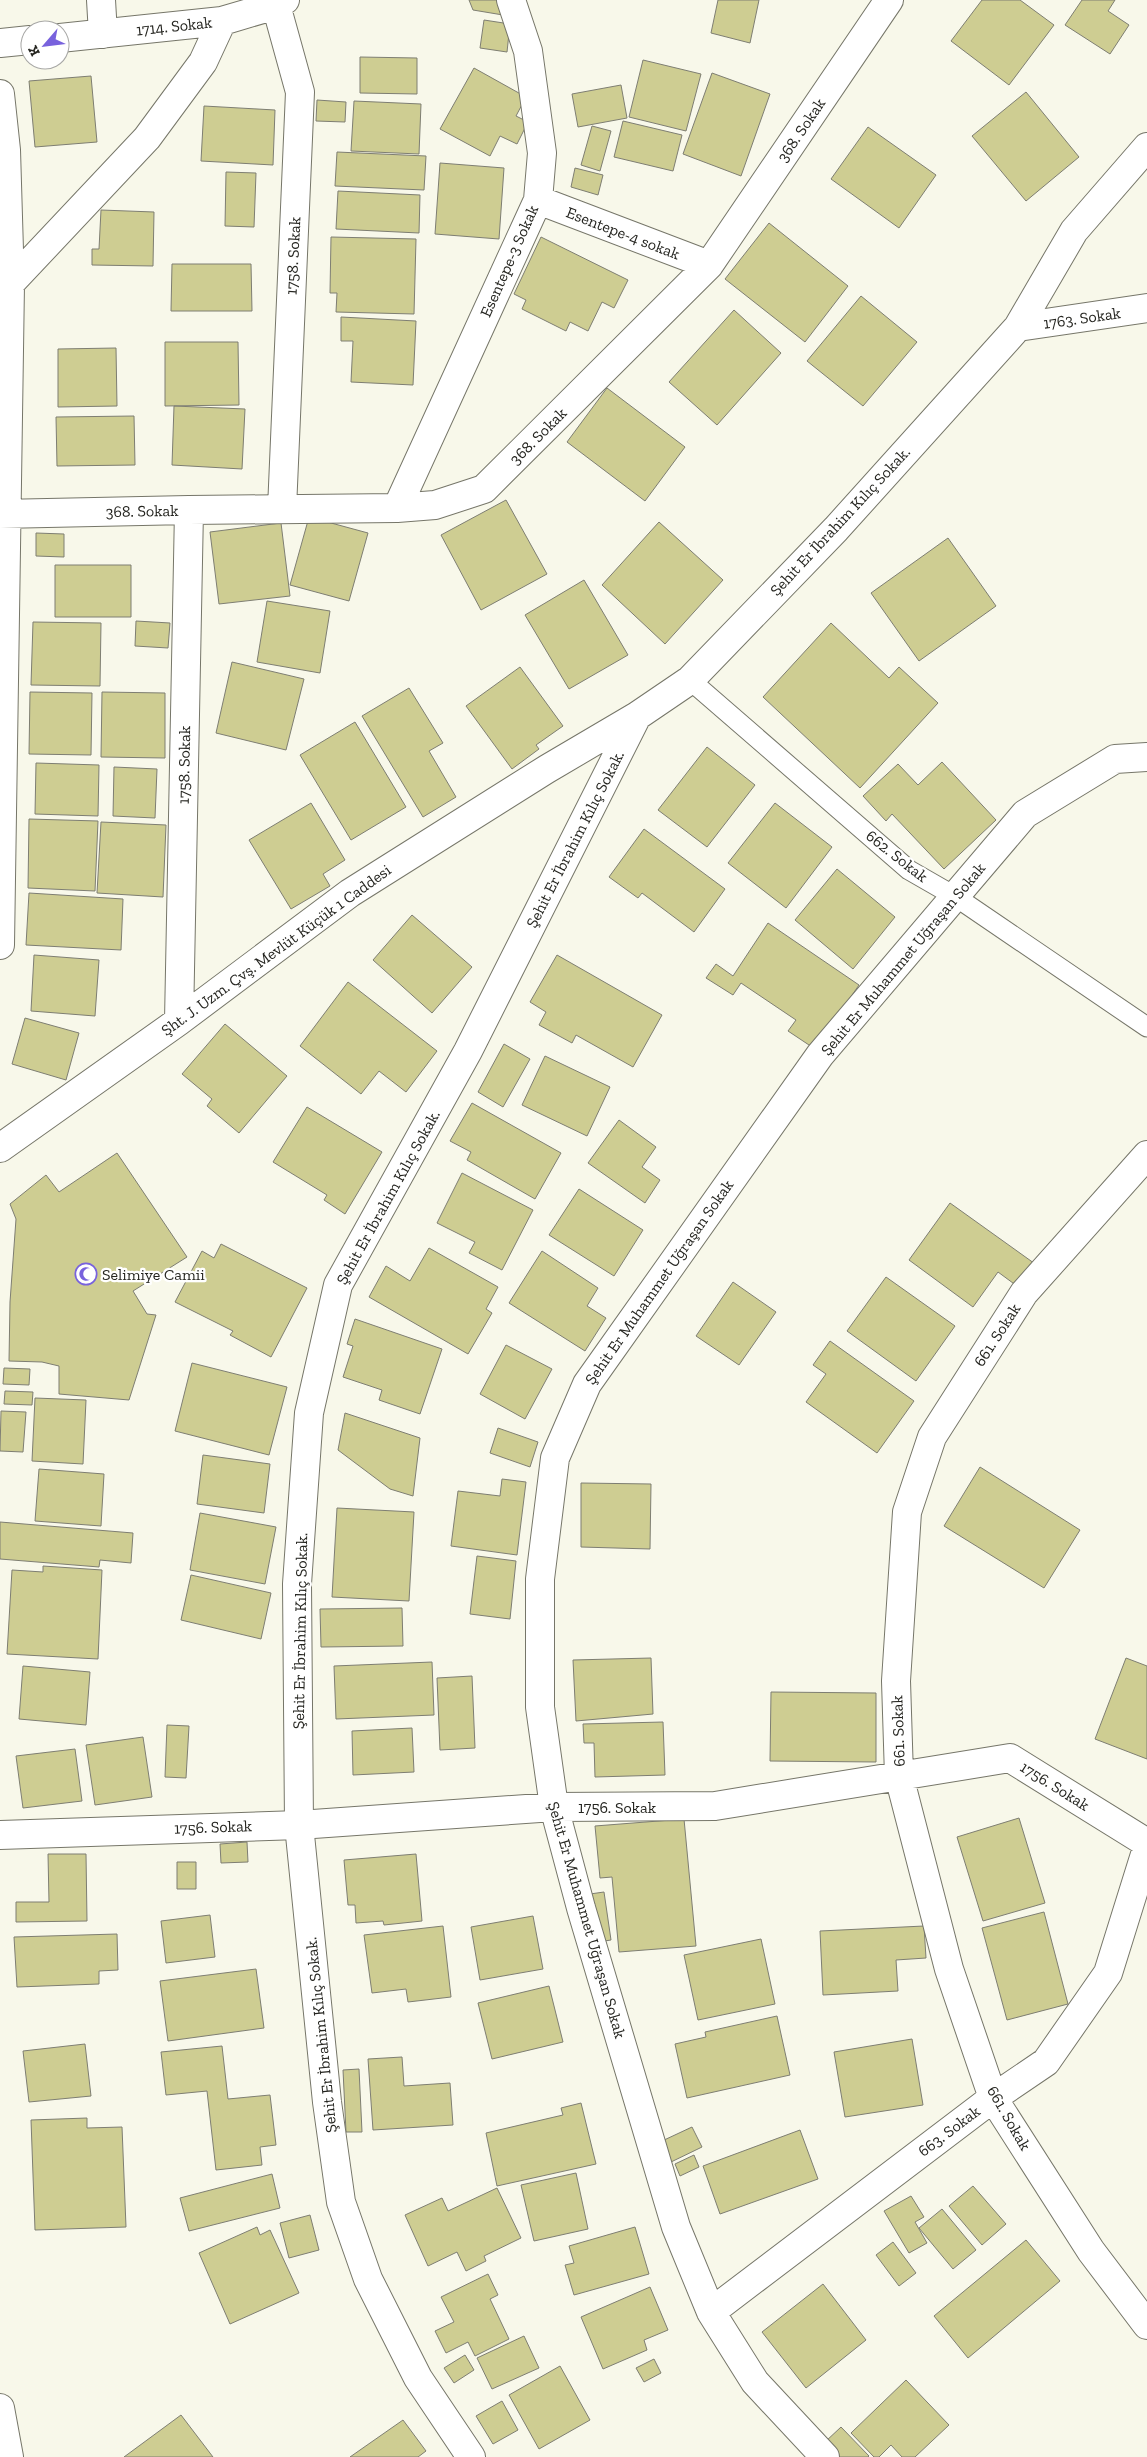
<svg xmlns="http://www.w3.org/2000/svg" width="1147" height="2457" viewBox="0 0 1147 2457" font-family="'Zilla Slab',serif">
  <style>
    .building { fill: #cecd92; stroke: #7e7e72 }
    .lines { fill: none; stroke-linecap: round; stroke-linejoin: round }
    .service-casing { stroke: #767669; stroke-width: 21 }
    .minor-casing { stroke: #767669; stroke-width: 30 }
    .service { stroke: #fff; stroke-width: 19 }
    .minor { stroke: #fff; stroke-width: 28 }
    .labels { text-anchor: middle; dominant-baseline: central; stroke-width: 4.5; stroke-linejoin: round; paint-order: stroke }
    .street-label { font-size: 16px; fill: #252520; stroke: #fff }
    .poi-label { font-size: 16px; fill: #252520; stroke: #fff; text-anchor: start }
  </style>
  <rect width="100%" height="100%" fill="#f8f8ea"/>
  <!-- building -->
  <path class="building" d="M 469,0 L 503,0 L 509,16 L 473,10 Z
    M 718,0 L 759,0 L 750,43 L 711,33 Z
    M 982,0 L 1020,0 L 1054,25 L 1009,85 L 951,41 Z
    M 1082,0 L 1115,0 L 1108,11 L 1129,25 L 1110,54 L 1065,25 Z
    M 484,20 L 510,24 L 507,52 L 480,48 Z
    M 360,57 L 417,58 L 417,94 L 360,93 Z
    M 643,60 L 701,74 L 686,131 L 629,117 Z
    M 474,68 L 526,97 L 516,116 L 528,122 L 517,144 L 500,136 L 490,156 L 440,129 Z
    M 712,73 L 770,94 L 741,176 L 683,154 Z
    M 91,76 L 97,142 L 35,147 L 29,81 Z
    M 621,85 L 627,118 L 578,127 L 572,94 Z
    M 1026,92 L 1079,157 L 1026,201 L 972,136 Z
    M 317,100 L 346,102 L 345,122 L 316,121 Z
    M 354,101 L 421,104 L 419,154 L 351,151 Z
    M 204,106 L 275,110 L 273,165 L 201,161 Z
    M 623,121 L 682,135 L 673,171 L 614,157 Z
    M 592,126 L 611,131 L 600,171 L 581,165 Z
    M 868,127 L 936,175 L 899,228 L 831,179 Z
    M 337,152 L 426,156 L 424,190 L 335,186 Z
    M 440,163 L 504,168 L 499,239 L 435,234 Z
    M 575,168 L 603,175 L 598,195 L 571,187 Z
    M 226,172 L 256,173 L 254,227 L 225,226 Z
    M 338,191 L 420,195 L 419,233 L 336,229 Z
    M 101,210 L 154,212 L 153,266 L 92,265 L 92,249 L 99,249 Z
    M 769,223 L 848,286 L 805,342 L 725,279 Z
    M 331,237 L 416,239 L 414,314 L 336,312 L 337,293 L 330,293 Z
    M 541,237 L 628,280 L 614,308 L 602,302 L 588,331 L 570,322 L 566,331 L 522,309 L 526,300 L 514,294 Z
    M 172,264 L 251,264 L 252,311 L 171,311 Z
    M 861,296 L 917,342 L 863,406 L 807,361 Z
    M 734,310 L 781,353 L 717,425 L 669,382 Z
    M 341,317 L 416,321 L 413,385 L 351,382 L 353,341 L 341,341 Z
    M 165,342 L 238,342 L 239,405 L 165,406 Z
    M 116,348 L 117,406 L 58,407 L 58,349 Z
    M 607,388 L 685,447 L 645,501 L 567,442 Z
    M 174,406 L 245,409 L 242,469 L 172,465 Z
    M 134,416 L 135,465 L 57,466 L 56,417 Z
    M 506,500 L 547,574 L 481,610 L 441,535 Z
    M 309,517 L 368,533 L 349,601 L 290,585 Z
    M 659,522 L 723,580 L 665,644 L 602,585 Z
    M 281,523 L 290,596 L 219,604 L 210,532 Z
    M 36,533 L 64,534 L 64,557 L 36,556 Z
    M 948,538 L 996,606 L 919,661 L 871,593 Z
    M 55,565 L 131,565 L 131,617 L 55,617 Z
    M 584,580 L 628,655 L 569,689 L 525,615 Z
    M 267,601 L 330,611 L 320,673 L 257,662 Z
    M 136,621 L 170,623 L 168,648 L 135,646 Z
    M 33,622 L 101,623 L 100,686 L 31,685 Z
    M 831,623 L 889,678 L 899,667 L 938,703 L 860,788 L 763,697 Z
    M 232,662 L 304,679 L 286,750 L 216,733 Z
    M 520,667 L 563,726 L 536,745 L 539,749 L 512,769 L 466,706 Z
    M 409,688 L 443,743 L 429,751 L 456,797 L 423,817 L 362,716 Z
    M 30,692 L 92,693 L 91,755 L 29,754 Z
    M 102,692 L 165,693 L 165,758 L 101,757 Z
    M 355,722 L 406,807 L 351,840 L 300,755 Z
    M 707,747 L 755,785 L 707,847 L 658,810 Z
    M 942,762 L 996,820 L 944,869 L 892,814 L 886,821 L 863,796 L 898,764 L 918,785 Z
    M 36,763 L 99,765 L 98,816 L 35,814 Z
    M 114,767 L 157,769 L 155,818 L 113,816 Z
    M 311,803 L 345,860 L 323,874 L 330,886 L 291,909 L 249,840 Z
    M 775,803 L 832,847 L 786,908 L 728,863 Z
    M 29,819 L 98,821 L 95,891 L 28,888 Z
    M 101,822 L 166,825 L 163,897 L 97,893 Z
    M 644,829 L 725,889 L 694,932 L 642,893 L 638,898 L 609,877 Z
    M 837,869 L 895,917 L 853,969 L 795,920 Z
    M 29,893 L 123,899 L 121,950 L 26,945 Z
    M 412,915 L 472,967 L 432,1013 L 373,960 Z
    M 768,923 L 859,985 L 815,1049 L 788,1031 L 796,1020 L 741,983 L 733,995 L 706,978 L 716,964 L 733,976 Z
    M 34,955 L 99,960 L 95,1016 L 31,1011 Z
    M 557,955 L 662,1015 L 633,1067 L 576,1035 L 572,1043 L 539,1025 L 546,1012 L 530,1002 Z
    M 348,982 L 437,1051 L 406,1092 L 379,1071 L 361,1094 L 300,1046 Z
    M 25,1018 L 79,1033 L 66,1080 L 12,1064 Z
    M 225,1024 L 287,1076 L 239,1133 L 207,1106 L 212,1099 L 182,1074 Z
    M 504,1044 L 530,1059 L 503,1107 L 478,1092 Z
    M 545,1056 L 610,1087 L 587,1136 L 522,1105 Z
    M 472,1103 L 561,1153 L 535,1199 L 467,1160 L 471,1152 L 450,1141 Z
    M 307,1107 L 382,1152 L 345,1214 L 324,1200 L 327,1195 L 273,1162 Z
    M 619,1120 L 656,1147 L 642,1167 L 660,1180 L 645,1203 L 588,1163 Z
    M 117,1153 L 187,1257 L 133,1291 L 147,1314 L 156,1315 L 129,1400 L 59,1394 L 59,1366 L 42,1362 L 9,1361 L 10,1302 L 16,1219 L 10,1204 L 46,1175 L 59,1192 Z
    M 462,1173 L 533,1210 L 502,1270 L 469,1253 L 475,1242 L 437,1223 Z
    M 579,1189 L 643,1230 L 614,1276 L 549,1235 Z
    M 950,1203 L 1038,1266 L 1021,1289 L 998,1272 L 973,1307 L 909,1260 Z
    M 221,1244 L 307,1288 L 271,1357 L 230,1335 L 233,1331 L 175,1302 L 202,1251 L 214,1258 Z
    M 429,1248 L 498,1287 L 486,1309 L 492,1313 L 468,1354 L 369,1297 L 386,1266 L 410,1281 Z
    M 542,1251 L 598,1288 L 587,1306 L 606,1318 L 585,1351 L 509,1303 Z
    M 886,1277 L 955,1326 L 916,1381 L 847,1331 Z
    M 733,1282 L 776,1312 L 739,1365 L 696,1336 Z
    M 355,1319 L 442,1349 L 420,1414 L 379,1400 L 382,1390 L 343,1377 L 353,1346 L 347,1344 Z
    M 830,1341 L 914,1401 L 877,1453 L 806,1402 L 826,1374 L 813,1365 Z
    M 506,1345 L 552,1369 L 525,1419 L 480,1394 Z
    M 192,1363 L 287,1387 L 269,1455 L 175,1431 Z
    M 4,1368 L 30,1369 L 29,1385 L 3,1384 Z
    M 5,1391 L 33,1392 L 32,1405 L 4,1404 Z
    M 35,1398 L 86,1400 L 83,1464 L 32,1461 Z
    M 1,1411 L 26,1412 L 23,1452 L 0,1451 Z
    M 345,1413 L 420,1438 L 413,1496 L 390,1489 L 338,1450 Z
    M 498,1428 L 538,1442 L 530,1467 L 490,1453 Z
    M 203,1455 L 270,1464 L 264,1513 L 197,1504 Z
    M 980,1467 L 1080,1530 L 1044,1588 L 944,1526 Z
    M 39,1469 L 104,1474 L 101,1526 L 35,1521 Z
    M 502,1479 L 526,1482 L 517,1555 L 451,1546 L 458,1491 L 500,1496 Z
    M 581,1483 L 651,1484 L 650,1549 L 581,1547 Z
    M 337,1508 L 414,1512 L 409,1601 L 332,1597 Z
    M 200,1513 L 276,1527 L 265,1584 L 190,1570 Z
    M 0,1522 L 133,1533 L 131,1563 L 100,1560 L 99,1567 L 0,1559 Z
    M 477,1556 L 516,1561 L 510,1619 L 470,1614 Z
    M 43,1566 L 102,1570 L 98,1659 L 7,1654 L 12,1570 L 43,1572 Z
    M 191,1575 L 271,1593 L 261,1639 L 181,1620 Z
    M 402,1608 L 403,1646 L 321,1647 L 320,1609 Z
    M 651,1658 L 653,1714 L 576,1721 L 573,1660 Z
    M 1126,1658 L 1147,1666 L 1147,1759 L 1095,1739 Z
    M 432,1662 L 434,1715 L 336,1719 L 334,1666 Z
    M 23,1666 L 90,1672 L 86,1725 L 19,1719 Z
    M 472,1676 L 475,1748 L 440,1750 L 437,1678 Z
    M 771,1692 L 876,1693 L 876,1762 L 770,1761 Z
    M 663,1722 L 665,1775 L 595,1777 L 594,1743 L 584,1743 L 583,1724 Z
    M 167,1725 L 189,1726 L 186,1778 L 165,1777 Z
    M 412,1728 L 414,1772 L 353,1775 L 352,1731 Z
    M 143,1737 L 152,1797 L 95,1805 L 86,1745 Z
    M 75,1749 L 82,1801 L 23,1808 L 16,1756 Z
    M 1019,1818 L 1045,1903 L 983,1921 L 957,1837 Z
    M 684,1819 L 696,1946 L 619,1952 L 612,1877 L 600,1878 L 595,1826 Z
    M 247,1842 L 248,1862 L 221,1863 L 220,1844 Z
    M 48,1854 L 86,1854 L 87,1921 L 16,1922 L 16,1902 L 49,1902 Z
    M 416,1854 L 422,1921 L 384,1925 L 383,1921 L 356,1923 L 355,1905 L 348,1905 L 344,1860 Z
    M 177,1862 L 196,1862 L 196,1889 L 177,1889 Z
    M 604,1892 L 611,1940 L 598,1942 L 590,1894 Z
    M 1044,1912 L 1068,2004 L 1007,2020 L 982,1928 Z
    M 210,1915 L 215,1957 L 166,1963 L 161,1921 Z
    M 533,1916 L 543,1969 L 480,1980 L 471,1927 Z
    M 443,1926 L 451,1997 L 408,2002 L 406,1989 L 372,1993 L 364,1935 Z
    M 924,1926 L 926,1958 L 896,1960 L 898,1991 L 823,1995 L 820,1931 Z
    M 117,1934 L 118,1970 L 99,1971 L 99,1984 L 17,1987 L 14,1937 Z
    M 761,1939 L 775,2004 L 698,2020 L 684,1955 Z
    M 256,1969 L 264,2028 L 168,2041 L 160,1981 Z
    M 549,1986 L 563,2042 L 492,2059 L 478,2003 Z
    M 777,2016 L 790,2075 L 687,2098 L 675,2044 L 706,2037 L 705,2032 Z
    M 912,2039 L 923,2105 L 845,2117 L 834,2052 Z
    M 85,2044 L 91,2096 L 29,2102 L 23,2051 Z
    M 222,2046 L 228,2099 L 270,2095 L 276,2145 L 260,2147 L 262,2165 L 216,2170 L 207,2091 L 166,2095 L 161,2052 Z
    M 402,2057 L 404,2086 L 450,2083 L 453,2125 L 373,2130 L 368,2059 Z
    M 359,2069 L 362,2132 L 346,2132 L 343,2070 Z
    M 581,2103 L 596,2164 L 497,2186 L 486,2133 L 563,2115 L 561,2108 Z
    M 87,2118 L 87,2128 L 122,2127 L 126,2227 L 35,2230 L 31,2120 Z
    M 692,2127 L 702,2147 L 671,2162 L 662,2141 Z
    M 800,2130 L 818,2179 L 720,2214 L 703,2166 Z
    M 694,2155 L 699,2167 L 680,2176 L 675,2164 Z
    M 576,2173 L 588,2229 L 534,2241 L 521,2185 Z
    M 272,2174 L 280,2208 L 189,2231 L 180,2198 Z
    M 973,2186 L 1006,2224 L 982,2245 L 949,2206 Z
    M 497,2188 L 521,2238 L 484,2256 L 486,2261 L 466,2271 L 457,2252 L 428,2266 L 405,2215 L 442,2198 L 448,2211 Z
    M 911,2196 L 924,2217 L 915,2222 L 927,2243 L 909,2253 L 884,2211 Z
    M 942,2209 L 976,2250 L 953,2269 L 919,2228 Z
    M 310,2215 L 319,2250 L 289,2258 L 280,2223 Z
    M 257,2227 L 260,2235 L 270,2230 L 299,2293 L 230,2324 L 199,2253 Z
    M 635,2227 L 649,2274 L 574,2295 L 565,2265 L 574,2263 L 569,2246 Z
    M 1026,2240 L 1060,2281 L 968,2358 L 934,2316 Z
    M 893,2242 L 916,2273 L 899,2286 L 876,2255 Z
    M 488,2274 L 498,2295 L 490,2299 L 509,2339 L 475,2356 L 468,2342 L 446,2353 L 435,2331 L 454,2322 L 441,2297 Z
    M 823,2284 L 866,2340 L 806,2388 L 762,2332 Z
    M 650,2287 L 668,2330 L 644,2340 L 647,2350 L 603,2369 L 581,2317 Z
    M 524,2336 L 539,2368 L 492,2389 L 477,2358 Z
    M 465,2355 L 474,2370 L 454,2383 L 444,2368 Z
    M 654,2359 L 661,2373 L 644,2382 L 636,2368 Z
    M 560,2366 L 590,2420 L 539,2449 L 509,2395 Z
    M 906,2380 L 949,2425 L 915,2457 L 902,2457 L 891,2445 L 879,2457 L 874,2457 L 851,2433 Z
    M 502,2401 L 518,2430 L 493,2444 L 476,2416 Z
    M 181,2415 L 213,2457 L 124,2457 Z
    M 403,2420 L 426,2451 L 418,2457 L 350,2457 Z
    M 841,2427 L 869,2456 L 868,2457 L 840,2457 L 825,2442 Z"/>
  <g class="lines">
    <!-- service casing -->
    <g class="service-casing">
      <path id="service" d="M 690,680 L 909,870 L 956,897 L 1147,1027"/>
    </g>
    <!-- minor casing -->
    <g class="minor-casing">
      <path id="minor" d="M 101,0 L 103,34
        M 276,5 L 300,92 L 282,509
        M 60,38 L 222,21 L 276,5 L 285,0
        M 0,43 L 30,40
        M 0,94 L 6,150 L 10,284 L 0,945
        M 538,200 L 709,265
        M 3,291 L 147,138 L 203,62 L 222,21
        M 1018,327 L 1147,308
        M 397,508 L 538,200 L 542,153 L 528,51 L 511,0
        M 0,514 L 189,510 L 397,508 L 435,505 L 484,489 L 709,265 L 889,0
        M 179,1021 L 189,510
        M 0,1148 L 179,1021 L 350,893 L 547,769 L 637,716
        M 1147,1155 L 1024,1293 L 932,1437 L 907,1512 L 896,1681 L 899,1776 L 949,1969 L 993,2098 L 1091,2251 L 1147,2325
        M 0,1835 L 299,1825 L 554,1807 L 715,1806 L 1010,1758 L 1147,1843
        M 711,2312 L 993,2098 L 1046,2062 L 1108,1973 L 1147,1848
        M 0,2408 L 9,2457
        M 471,2457 L 418,2378 L 368,2279 L 341,2202 L 327,2102 L 299,1825 L 297,1584 L 309,1413 L 338,1285 L 468,1051 L 637,716 L 690,680 L 836,529 L 1018,327 L 1074,231 L 1147,147
        M 825,2457 L 755,2382 L 711,2312 L 676,2227 L 581,1908 L 554,1807 L 540,1707 L 540,1579 L 555,1458 L 587,1384 L 820,1055 L 1025,814 L 1115,759 L 1147,757"/>
    </g>
    <!-- service -->
    <use href="#service" class="service"/>
    <!-- minor -->
    <use href="#minor" class="minor"/>
  </g>
  <!-- icons -->
  <defs>
    <g id="mosque-ring" transform="scale(1.125)"><circle r="9.5" fill="#fff" stroke="#7862dd" stroke-width="1.5"/><path d="M3.5-4.9A6 6 0 1 0 3.5 4.9A5 5 0 1 1 3.5-4.9Z" fill="#7862dd"/></g>
  </defs>
  <g fill-rule="evenodd">
    <use href="#mosque-ring" x="86" y="1274"/>
  </g>
  <g class="labels">
    <!-- street labels -->
    <g class="street-label">
      <text transform="translate(174 26) rotate(-6)">1714. Sokak</text>
      <text transform="translate(801 130) rotate(-56)">368. Sokak</text>
      <text transform="translate(623 233) rotate(21)">Esentepe-4 sokak</text>
      <text transform="translate(293 256) rotate(-87)">1758. Sokak</text>
      <text transform="translate(509 261) rotate(-66)">Esentepe-3 Sokak</text>
      <text transform="translate(1082 318) rotate(-8)">1763. Sokak</text>
      <text transform="translate(538 436) rotate(-45)">368. Sokak</text>
      <text transform="translate(142 511) rotate(-1)">368. Sokak</text>
      <text transform="translate(840 521) rotate(-47)">Şehit Er İbrahim Kılıç Sokak.</text>
      <text transform="translate(184 765) rotate(-89)">1758. Sokak</text>
      <text transform="translate(575 839) rotate(-63)">Şehit Er İbrahim Kılıç Sokak.</text>
      <text transform="translate(897 856) rotate(38)">662. Sokak</text>
      <text transform="translate(276 950) rotate(-36)">Şht. J. Uzm. Çvş. Mevlüt Küçük 1 Caddesi</text>
      <text transform="translate(903 959) rotate(-50)">Şehit Er Muhammet Uğraşan Sokak</text>
      <text transform="translate(388 1197) rotate(-61)">Şehit Er İbrahim Kılıç Sokak.</text>
      <text transform="translate(659 1282) rotate(-55)">Şehit Er Muhammet Uğraşan Sokak</text>
      <text transform="translate(997 1335) rotate(-57)">661. Sokak</text>
      <text transform="translate(300 1631) rotate(-89)">Şehit Er İbrahim Kılıç Sokak.</text>
      <text transform="translate(898 1731) rotate(-92)">661. Sokak</text>
      <text transform="translate(1055 1786) rotate(32)">1756. Sokak</text>
      <text x="617" y="1807">1756. Sokak</text>
      <text transform="translate(213 1827) rotate(-2)">1756. Sokak</text>
      <text transform="translate(587 1920) rotate(74)">Şehit Er Muhammet Uğraşan Sokak</text>
      <text transform="translate(321 2035) rotate(-96)">Şehit Er İbrahim Kılıç Sokak.</text>
      <text transform="translate(1009 2118) rotate(60)">661. Sokak</text>
      <text transform="translate(949 2131) rotate(-37)">663. Sokak</text>
    </g>
    <!-- poi labels -->
    <g class="poi-label">
      <text x="102" y="1274">Selimiye Camii</text>
    </g>
  </g>
  <!-- north arrow -->
  <g transform="translate(45 45) rotate(242)"><circle r="24" fill="#ffffff" stroke="#a8a8a6"/>
  <path d="M0-4L9 19L0 12L-9 19Z" fill="#7862dd"/>
  <text y="-8" font-size="14" font-weight="bold" text-anchor="middle" fill="#252520">K</text>
  </g>
</svg>
